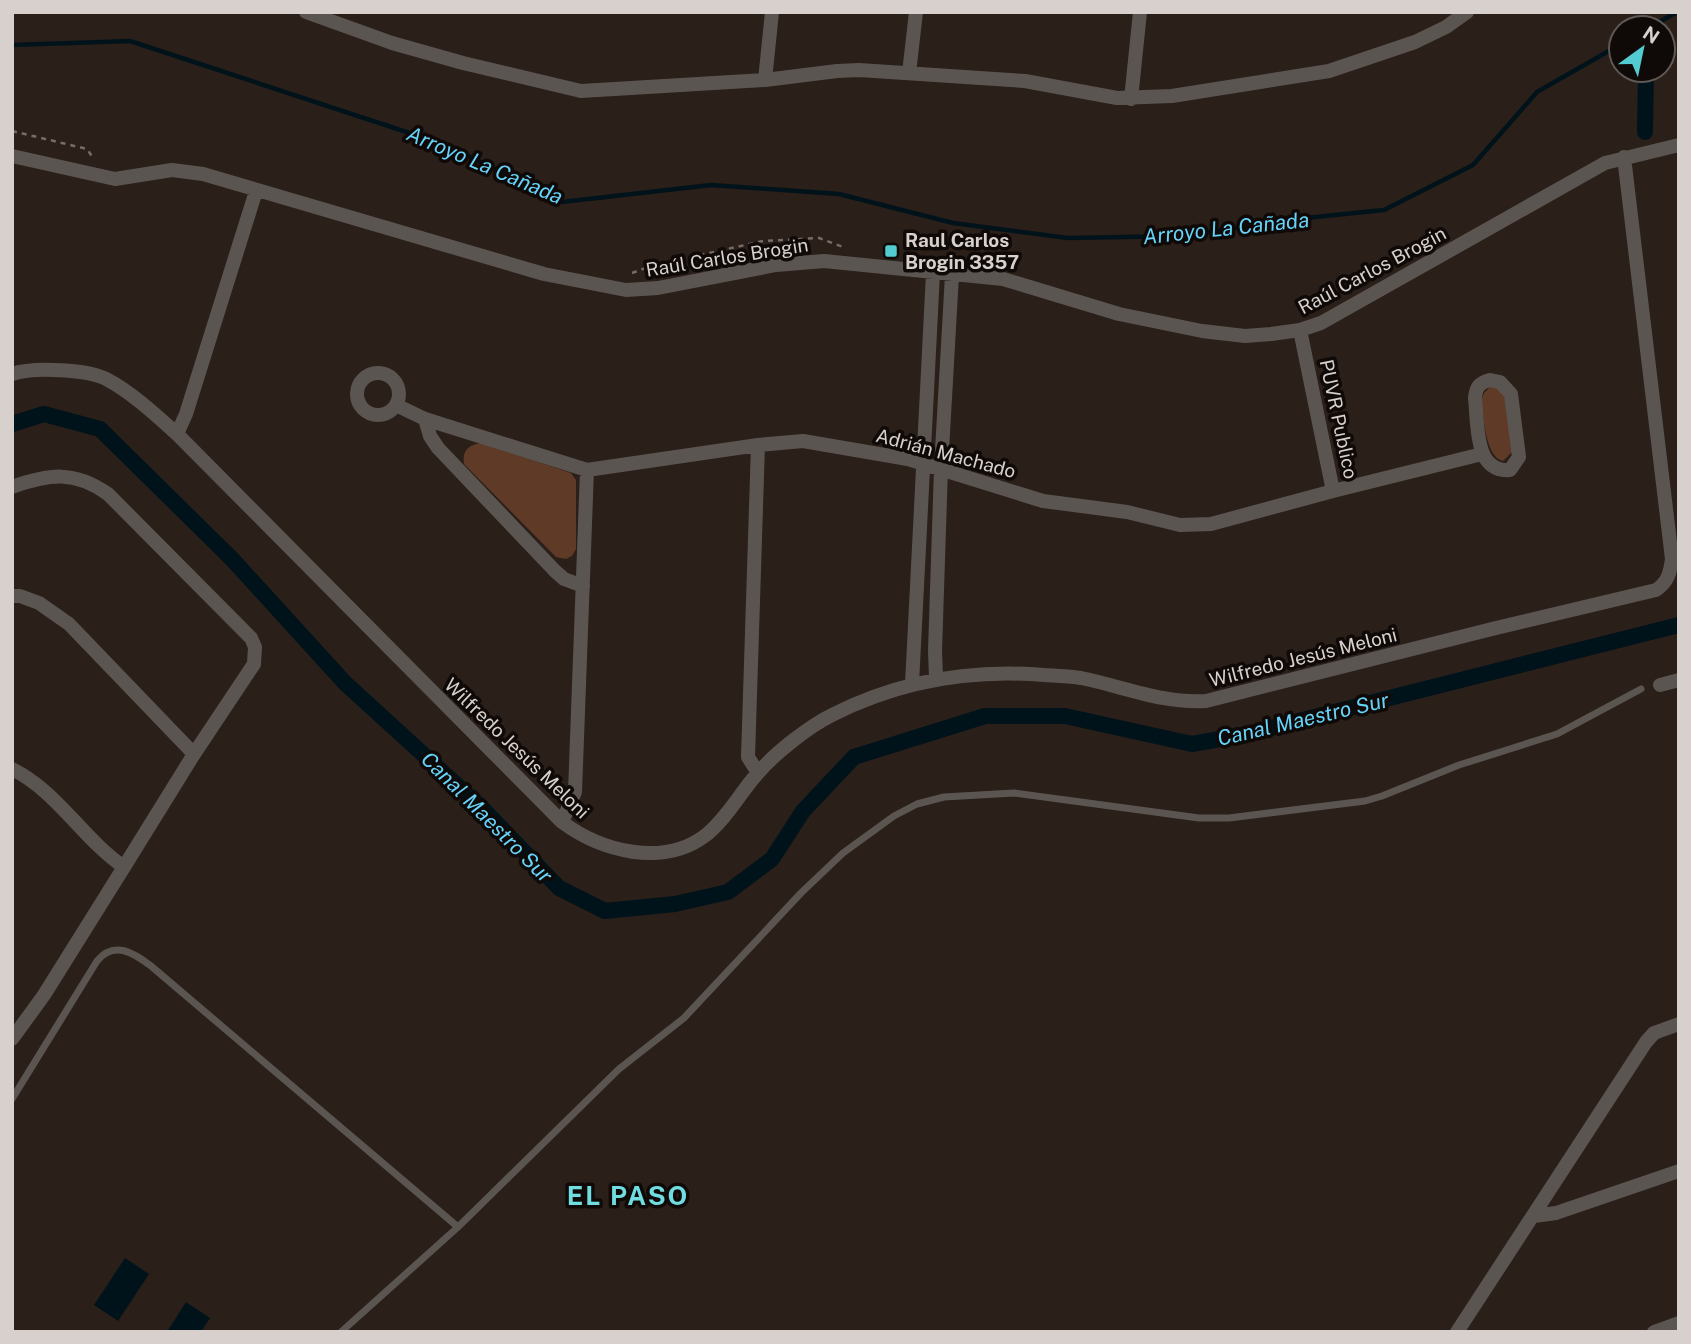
<svg xmlns="http://www.w3.org/2000/svg" width="1691" height="1344" viewBox="0 0 1691 1344" font-family="'Public Sans',sans-serif">
  <style>
    .green { fill: #5f3a26 }
    .water { fill: #00131b }
    .lines { fill: none; stroke-linecap: round; stroke-linejoin: round }
    .stream { stroke: #00131b; stroke-width: 4.5 }
    .canal { stroke: #00131b; stroke-width: 16 }
    .path { stroke: #766c67; stroke-width: 2.5; stroke-dasharray: 5 5; stroke-linecap: butt }
    .lane { stroke: #5b5551; stroke-width: 7 }
    .street { stroke: #5b5551; stroke-width: 14 }
    .poi-dot { fill: #52ccd0; stroke: #0f0a08; stroke-width: 2.5 }
    .labels { text-anchor: middle; dominant-baseline: central; stroke-width: 7; stroke-linejoin: round; paint-order: stroke }
    .poi-label { font-size: 19px; font-weight: bold; fill: #d8d0cc; stroke: #0f0a08; text-anchor: start }
    .street-label { font-size: 19px; fill: #d8d0cc; stroke: #0f0a08 }
    .water-label { font-size: 21px; font-style: italic; fill: #65d3fa; stroke: #0f0a08 }
    .district-label { font-size: 26px; font-weight: bold; letter-spacing: 2px; fill: #70dde0; stroke: #0f0a08 }
  </style>
  <rect width="100%" height="100%" fill="#2b1f19"/>
  <!-- green -->
  <path class="green" d="M 1491,386 L 1497,387 L 1507,397 L 1512,452 L 1503,461 C 1485,457 1484,417 1481,401 L 1484,393 Z
    M 481,443 L 571,473 L 576,480 L 576,549 L 572,556 L 566,559 L 556,557 L 464,464 C 462,451 468,445 481,443 Z"/>
  <!-- water -->
  <path class="water" d="M 125,1258 L 149,1274 L 118,1321 L 94,1305 Z
    M 186,1302 L 210,1318 L 201,1332 L 167,1332 Z"/>
  <g class="lines">
    <!-- stream -->
    <path class="stream" d="M 1649,28 L 1677,12
      M 12,45 L 130,41 L 446,145 L 562,202 L 711,185 L 839,194 L 953,223 L 1068,238 L 1184,236 L 1286,220 L 1384,210 L 1473,165 L 1537,92 L 1621,44"/>
    <!-- canal -->
    <path class="canal" d="M 1645,132 L 1646,70
      M 12,424 L 44,414 L 100,429 L 232,559 L 345,683 L 483,809 L 559,888 L 605,911 L 675,904 L 728,892 L 772,859 L 803,811 L 854,757 L 985,716 L 1065,716 L 1192,744 L 1243,735 L 1679,625"/>
    <!-- path -->
    <path class="path" d="M 12,131 L 87,149 L 93,158
      M 632,273 L 651,266 L 763,241 L 819,238 L 843,247"/>
    <!-- lane -->
    <path class="lane" d="M 12,1099 L 97,961 C 114,940 134,953 151,966 L 458,1227
      M 341,1332 L 458,1227 L 619,1069 L 684,1018 L 801,893 L 843,853 L 894,816 L 917,804 L 944,797 L 1014,793 L 1199,818 L 1229,818 L 1365,801 L 1382,796 L 1459,765 L 1557,734 L 1641,689"/>
    <!-- street -->
    <path class="street" d="M 306,12 L 392,43 L 463,63 L 581,91 L 765,80 L 837,71 L 859,70 L 1025,81 L 1117,98 L 1172,96 L 1329,71 L 1415,42 L 1446,27 L 1467,12
      M 909,73 L 916,12
      M 765,80 L 772,12
      M 1131,99 L 1140,12
      M 12,156 L 115,179 L 172,170 L 203,174 L 544,274 L 626,290 L 658,288 L 776,265 L 824,261 L 1003,279 L 1119,314 L 1202,331 L 1245,336 L 1271,334 L 1300,330 L 1321,323 L 1605,163 L 1679,145
      M 1300,330 L 1333,491 L 1482,454
      M357 394a21 21 0 1 1 42 0a21 21 0 1 1-42 0Z
      M 12,374 C 33,367 89,369 108,380 C 131,392 157,416 177,434 L 562,822 C 601,851 663,868 706,835 C 727,818 740,793 757,774 C 775,753 808,727 832,715 C 899,681 970,669 1044,675 C 1056,676 1069,676 1081,678 C 1122,686 1163,704 1206,701 L 1492,629 L 1656,590 C 1668,582 1670,573 1672,559 L 1624,157
      M 1490,380 L 1500,382 L 1511,394 L 1519,457 L 1510,470 C 1474,473 1478,424 1475,398 C 1476,387 1479,383 1490,380 Z
      M 396,405 L 425,419 L 587,470 L 758,445 L 803,441 L 908,459 L 1043,501 L 1127,512 L 1180,525 L 1211,524 L 1333,491
      M 425,419 L 430,436 L 438,448 L 555,571 L 564,579 L 583,586
      M 177,434 L 186,414 L 256,191
      M 758,445 L 748,757 L 758,773
      M 12,487 C 49,474 74,470 108,494 L 251,638 L 255,647 L 254,664 L 194,754 L 124,867
      M 12,596 L 20,596 L 39,603 L 69,624 L 194,754
      M 936,678 L 935,651 L 941,468 L 952,275
      M 912,684 L 933,273
      M 1660,685 L 1679,680
      M 12,769 C 57,791 83,839 124,867 L 44,995 L 12,1039
      M 562,822 L 575,792 L 587,470
      M 1534,1216 L 1556,1213 L 1679,1171
      M 1457,1332 L 1646,1042 L 1654,1033 L 1679,1024
      M 1654,1332 L 1679,1323"/>
  </g>
  <!-- markers -->
  <rect class="poi-dot" x="884" y="244" width="14" height="14" rx="3.5"/>
  <g class="labels">
    <!-- poi labels -->
    <g class="poi-label">
      <text x="905" y="240">Raul Carlos<tspan x="905" dy="22">Brogin 3357</tspan></text>
    </g>
    <!-- street labels -->
    <g class="street-label">
      <text transform="translate(727 257) rotate(-9)">Raúl Carlos Brogin</text>
      <text transform="translate(1372 270) rotate(-28)">Raúl Carlos Brogin</text>
      <text transform="translate(1339 419) rotate(78)">PUVR Publico</text>
      <text transform="translate(946 453) rotate(15)">Adrián Machado</text>
      <text transform="translate(1303 657) rotate(-14)">Wilfredo Jesús Meloni</text>
      <text transform="translate(517 748) rotate(44)">Wilfredo Jesús Meloni</text>
    </g>
    <!-- water labels -->
    <g class="water-label">
      <text transform="translate(485 165) rotate(23)">Arroyo La Cañada</text>
      <text transform="translate(1226 228) rotate(-6)">Arroyo La Cañada</text>
      <text transform="translate(1303 719) rotate(-13)">Canal Maestro Sur</text>
      <text transform="translate(487 817) rotate(45)">Canal Maestro Sur</text>
    </g>
    <!-- district labels -->
    <g class="district-label">
      <text x="628" y="1195">EL PASO</text>
    </g>
  </g>
  <!-- border -->
  <rect width="1691" height="1344" fill="none" stroke="#d8d0cc" stroke-width="28"/>
  <!-- north arrow -->
  <g transform="translate(1642 49) rotate(33)"><circle r="33" fill="#0f0a08" stroke="#5f5956" stroke-width="2"/>
  <path d="M0-5L12 26L0 18L-12 26Z" fill="#52ccd0"/>
  <text y="-10" font-size="19" font-weight="bold" text-anchor="middle" fill="#d8d0cc">N</text>
  </g>
</svg>
